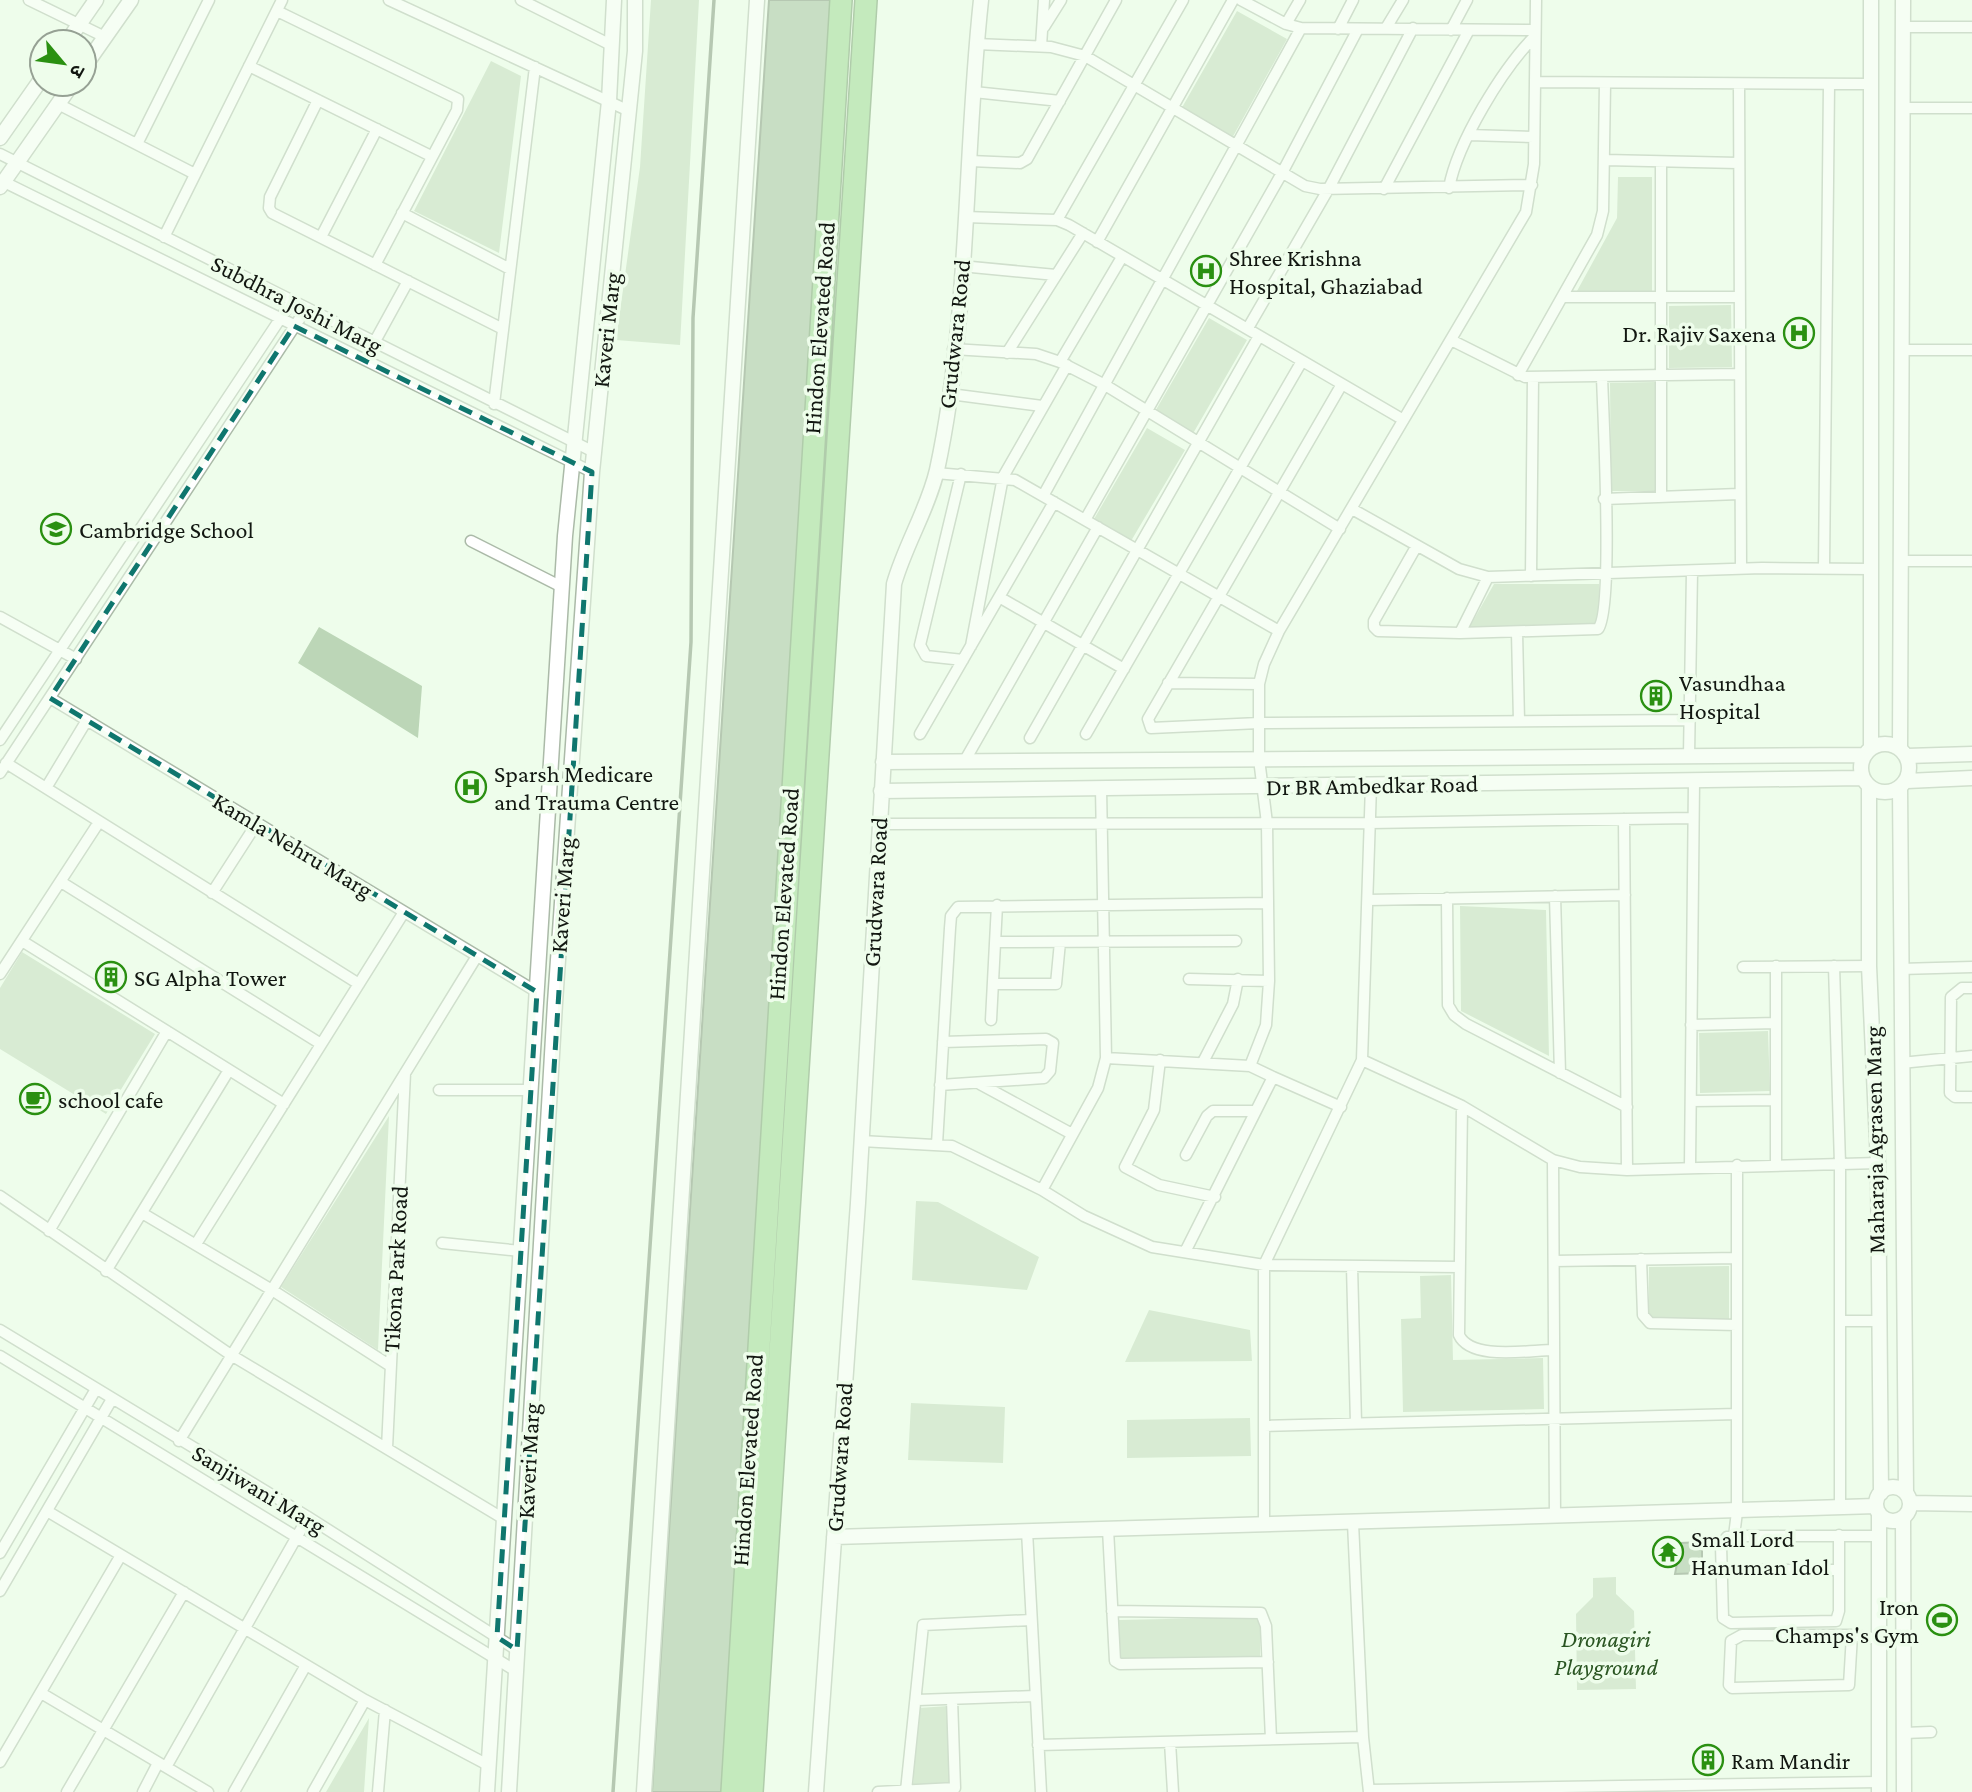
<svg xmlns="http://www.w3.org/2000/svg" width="1972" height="1792" viewBox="0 0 1972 1792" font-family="'Crimson Pro','Noto Sans Devanagari',serif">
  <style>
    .green { fill: #bcd6b7 }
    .water { fill: #9ab994; stroke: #71886d; stroke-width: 2 }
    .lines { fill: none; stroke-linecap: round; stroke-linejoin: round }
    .stream { stroke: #71886d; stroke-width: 3.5 }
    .minor-casing { stroke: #abbaa8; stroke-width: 13 }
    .tertiary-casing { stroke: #abbaa8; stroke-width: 17 }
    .motorway-casing { stroke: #65915d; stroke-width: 24 }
    .minor { stroke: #fff; stroke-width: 10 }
    .tertiary { stroke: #fff; stroke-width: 14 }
    .motorway { stroke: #91d286; stroke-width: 21 }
    .marked { fill: none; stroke: #0f766e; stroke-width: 5; stroke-dasharray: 14 9; stroke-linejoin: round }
    .labels { text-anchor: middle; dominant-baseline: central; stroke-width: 7; stroke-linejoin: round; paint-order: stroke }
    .poi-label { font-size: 24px; fill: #121711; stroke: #eefdeb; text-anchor: start }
    .street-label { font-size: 24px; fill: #121711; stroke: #eefdeb }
    .park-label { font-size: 24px; font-style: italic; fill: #295421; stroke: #eefdeb }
  </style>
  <rect width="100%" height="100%" fill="#eefdeb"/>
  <!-- green -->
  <path class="green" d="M 651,0 L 699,0 L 680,345 L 616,340 L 640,167 Z
    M 1237,11 L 1287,39 L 1231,140 L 1180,111 Z
    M 491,61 L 521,76 L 499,253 L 414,211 Z
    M 1618,177 L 1652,177 L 1652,292 L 1577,291 L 1617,218 Z
    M 1731,305 L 1732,367 L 1669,368 L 1669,306 Z
    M 1209,318 L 1247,340 L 1191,437 L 1153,415 Z
    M 1655,382 L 1656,491 L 1611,491 L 1610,383 Z
    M 1147,428 L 1185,450 L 1131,541 L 1094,519 Z
    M 1494,584 L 1599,584 L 1599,627 L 1469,628 Z
    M 319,627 L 422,686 L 418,738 L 298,663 Z
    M 1460,906 L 1546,910 L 1549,1056 L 1461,1011 Z
    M 22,952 L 155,1034 L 106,1114 L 0,1049 L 0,988 Z
    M 1768,1031 L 1770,1091 L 1700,1093 L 1699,1033 Z
    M 389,1116 L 378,1350 L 281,1287 Z
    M 916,1201 L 938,1202 L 1039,1257 L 1027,1290 L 912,1280 Z
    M 1729,1266 L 1729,1319 L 1649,1320 L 1649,1267 Z
    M 1451,1275 L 1453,1360 L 1543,1358 L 1544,1409 L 1403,1412 L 1401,1319 L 1421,1318 L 1420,1276 Z
    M 1149,1310 L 1250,1330 L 1252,1361 L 1125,1362 Z
    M 911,1403 L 1005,1407 L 1003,1463 L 908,1460 Z
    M 1250,1418 L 1251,1456 L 1127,1458 L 1127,1420 Z
    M 1616,1577 L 1616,1594 L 1634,1611 L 1636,1689 L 1577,1690 L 1576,1614 L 1593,1597 L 1593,1578 Z
    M 1260,1617 L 1260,1656 L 1120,1659 L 1119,1620 Z
    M 948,1706 L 950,1784 L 913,1785 L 919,1708 Z
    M 369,1718 L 364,1792 L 326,1792 Z"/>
  <!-- water -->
  <path class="water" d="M 769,0 L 847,0 L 729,1792 L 652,1792 Z
    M 1702,1542 L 1702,1573 L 1675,1574 L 1681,1543 Z"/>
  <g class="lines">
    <!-- stream -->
    <path class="stream" d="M 613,1792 L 691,642 L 693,318 L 714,0"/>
    <!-- minor casing -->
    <g class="minor-casing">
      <path id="minor" d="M 29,0 L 105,37
        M 389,0 L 627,110
        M 521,0 L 613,46
        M 1241,0 L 1286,24 L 1301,28 L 1535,30
        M 277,11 L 458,99 L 457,110 L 375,265
        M 1286,24 L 1300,0
        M 1044,27 L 1061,0
        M 1903,27 L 1972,27
        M 1386,28 L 1403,0
        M 1338,29 L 1353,0
        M 1451,30 L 1467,0
        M 976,44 L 1051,47 L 1085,56 L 1305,186 L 1320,189 L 1532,185
        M 1041,46 L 1044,0
        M 249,66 L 431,156
        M 1536,82 L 1871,84
        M 1739,84 L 1741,569
        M 974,92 L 1060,101
        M 318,100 L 270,197 L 269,208 L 272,213 L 503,329
        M 58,104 L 195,174
        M 1902,108 L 1972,108
        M 1469,135 L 1534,137
        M 137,144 L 209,0
        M 0,154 L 594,452
        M 1605,160 L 1738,163
        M 970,161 L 1020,163 L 1027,159 L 1116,0
        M 0,180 L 592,472
        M 1449,188 C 1457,143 1503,68 1535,36
        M 1384,189 L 1469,30
        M 402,213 L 510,269
        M 965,217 L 1057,220 L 1069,225 L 1402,419
        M 1057,220 L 1183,0
        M 164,237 L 282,0
        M 321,237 L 377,129
        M 1097,242 L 1233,0
        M 961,266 L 1056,275
        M 1565,297 L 1739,297
        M 1248,328 L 1329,188 L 1413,28
        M 1451,340 L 1525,377 L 1739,374
        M 374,343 L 408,281
        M 953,349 L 1036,354 L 1060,362 L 1105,385 L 1340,529
        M 1901,350 L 1972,350
        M 1007,353 L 1083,233
        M 1060,362 L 1122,257
        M 1518,375 L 1597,235 L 1603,211 L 1605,84
        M 1342,384 L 1148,719 L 1151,728 L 1259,723 L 1689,720
        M 950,394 L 1042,406
        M 494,404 L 535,67
        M 936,473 L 1015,480 L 1279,631
        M 961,474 L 920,645 L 926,656 L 963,660
        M 1043,496 L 1301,28
        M 1661,497 L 1661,162
        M 1604,499 L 1739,494
        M 1352,509 L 1459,569 L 1488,577 L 1762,568 L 1870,569
        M 1085,520 L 1282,173 L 1358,29
        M 471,541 L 562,587
        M 1416,547 L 1374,621 L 1374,627 L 1378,631 L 1460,633 L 1598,629 C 1614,611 1603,413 1602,376
        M 1901,561 L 1972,561
        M 1824,568 L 1829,84
        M 1531,576 L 1533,377
        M 999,597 L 1124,669
        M 0,617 L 76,659
        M 1517,632 L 1519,721
        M 1460,633 L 1488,577
        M 971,646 L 1003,477 L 1067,365
        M 1168,683 L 1259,684
        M 50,698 L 537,992
        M 920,734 L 1054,502
        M 1086,734 L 1302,361
        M 1030,738 L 1259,336
        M 0,740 L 292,301
        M 1689,756 L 1692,571
        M 964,762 L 1098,527
        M 6,763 L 359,984
        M 0,773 L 306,309
        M 46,788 L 87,720
        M 1624,819 L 1627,1170
        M 879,824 L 1370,823 L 1693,818
        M 61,882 L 321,1044
        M 212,893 L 257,823
        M 1555,896 L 1560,1073
        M 1447,898 L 1448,1005 L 1454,1015 L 1466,1024 L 1627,1107
        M 1368,900 L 1625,895
        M 22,941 L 284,1104
        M 996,942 L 1236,941
        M 1834,966 L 1840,1164 L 1840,1507
        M 1743,967 L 1869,966
        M 1900,969 L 1972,967
        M 0,974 L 99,822
        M 1189,979 L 1269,981
        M 993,984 L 1056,984 L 1060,942
        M 1972,988 L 1962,988 L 1951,997 L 1950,1093 L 1955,1097 L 1972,1097
        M 991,1020 L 997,905
        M 1691,1025 L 1776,1023
        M 1106,1058 L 1250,1066 L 1273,1077 L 1185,1252
        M 1160,1060 L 1154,1110 L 1125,1167 L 1159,1185 L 1215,1197
        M 1362,1060 L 1462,1106 L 1553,1160 L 1580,1167 L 1627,1170 L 1878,1163
        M 1203,1062 L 1233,1004 L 1238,979
        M 1901,1063 L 1972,1056
        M 1250,1066 L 1266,1025 L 1269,981 L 1267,823 L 1259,759 L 1259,684 L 1264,664 L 1279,631 L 1526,212 L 1534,164 L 1536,0
        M 1273,1077 L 1341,1107
        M 980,1084 L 1072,1134
        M 940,1085 L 1044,1078 L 1050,1071 L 1053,1043 L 1046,1039 L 943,1042
        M 439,1090 L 531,1090
        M 1691,1101 L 1776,1100
        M 1462,1106 L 1459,1335 C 1471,1361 1529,1350 1554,1350
        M 861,1141 L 952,1146 L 1042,1190 L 1084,1216 L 1152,1247 L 1264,1265 L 1459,1267
        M 937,1144 L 950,928 L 951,916 L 958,907 L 1267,903
        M 1186,1155 L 1207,1116 L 1213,1111 L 1255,1111
        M 1553,1160 L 1555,1517
        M 1776,1165 L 1776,966
        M 1690,1166 L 1694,781
        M 1042,1190 L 1098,1088 L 1106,1058 L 1101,788
        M 0,1196 L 231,1355 L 504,1519
        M 142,1213 L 272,1290 L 389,1365
        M 49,1231 L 167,1031
        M 442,1243 L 521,1251
        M 196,1244 L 404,912
        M 1641,1259 L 1643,1315 L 1650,1323 L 1737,1325
        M 1554,1261 L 1737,1258
        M 1352,1266 L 1356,1423
        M 106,1271 L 229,1070
        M 1842,1321 L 1878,1321
        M 0,1330 L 308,1517 L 517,1650
        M 0,1356 L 516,1671
        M 1264,1426 L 1737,1414
        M 179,1441 L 477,956
        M 387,1448 L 405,1073
        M 47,1511 L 365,1700 L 488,1765
        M 1353,1523 L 1363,1737 L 1369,1792
        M 1264,1525 L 1264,1265 L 1362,1060 L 1371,785
        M 1108,1529 L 1115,1661 L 1120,1664 L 1268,1662
        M 1027,1531 L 1041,1792
        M 1839,1535 L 1839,1611 L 1836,1621 L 1731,1623 L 1723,1618 L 1721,1545 L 1727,1537 L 1734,1536 L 1879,1536
        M 1734,1536 L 1737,1512 L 1737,1165
        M 0,1553 L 96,1389
        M 1721,1570 L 1839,1570
        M 0,1591 L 112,1399
        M 1112,1611 L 1261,1613 L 1266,1626 L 1271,1739
        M 1852,1635 L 1849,1685 L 1732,1688 L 1729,1685 L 1731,1641 L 1742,1635 L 1852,1635 L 1879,1639
        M 41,1693 L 208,1792
        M 917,1700 L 1035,1696
        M 1904,1733 L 1931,1732
        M 1170,1742 L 1173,1792
        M 1038,1745 L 1363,1737
        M 0,1762 L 121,1555
        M 166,1767 L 308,1517
        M 1369,1790 L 1879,1782
        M 906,1791 L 923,1625 L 1031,1620
        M 67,1792 L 184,1592
        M 143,1792 L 158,1763
        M 234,1792 L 306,1665
        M 313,1792 L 365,1700
        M 378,1792 L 385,1710
        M 878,1792 L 955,1788 L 952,1699"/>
    </g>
    <!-- tertiary casing -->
    <g class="tertiary-casing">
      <path id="tertiary" d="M 1871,0 L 1871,748
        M 67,42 L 96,0
        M 84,67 L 131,0
        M 0,138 L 42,78
        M 0,187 L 72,84
        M1861 768a24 24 0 1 1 48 0a24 24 0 1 1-48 0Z
        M 1900,749 L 1903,0
        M 1907,756 L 1972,754
        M 883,762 L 1865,755
        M 1907,781 L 1972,778
        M 1869,787 L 1869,966 L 1878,1163 L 1881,1493
        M 1900,788 L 1906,1493
        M 881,791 L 1863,778
        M1876 1504a17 17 0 1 1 34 0a17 17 0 1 1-34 0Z
        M 1910,1503 L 1972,1504
        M 1879,1513 L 1879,1792
        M 1903,1518 L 1904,1792
        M 834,1537 L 1876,1506
        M 487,1792 L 565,536 L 609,101 L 614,0
        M 509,1792 L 555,1003 L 592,472 L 635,51 L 635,0
        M 644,1792 L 757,0
        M 816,1792 L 858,1203 L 894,584 C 905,545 928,509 937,470 C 970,316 964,156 981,0"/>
    </g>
    <!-- motorway casing -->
    <g class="motorway-casing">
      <path id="motorway" d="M 732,1792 L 841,0
        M 752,1792 L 866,0"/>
    </g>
    <!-- minor -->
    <use href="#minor" class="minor"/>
    <!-- tertiary -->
    <use href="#tertiary" class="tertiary"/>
    <!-- motorway -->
    <use href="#motorway" class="motorway"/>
  </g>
  <!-- marked area -->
  <path d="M0 0H1972V1792H0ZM 294,326 L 592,472 L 517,1650 L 497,1637 L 537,992 L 50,698 Z" fill="#eefdeb" fill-opacity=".55" fill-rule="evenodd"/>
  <path class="marked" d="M 294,326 L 592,472 L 517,1650 L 497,1637 L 537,992 L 50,698 Z"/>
  <!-- icons -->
  <defs>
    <g id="hospital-ring" transform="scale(1.575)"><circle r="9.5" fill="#eefdeb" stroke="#2a9011" stroke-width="1.5"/><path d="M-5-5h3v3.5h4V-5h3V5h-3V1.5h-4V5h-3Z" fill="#2a9011"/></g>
    <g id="school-ring" transform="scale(1.575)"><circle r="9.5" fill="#eefdeb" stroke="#2a9011" stroke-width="1.5"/><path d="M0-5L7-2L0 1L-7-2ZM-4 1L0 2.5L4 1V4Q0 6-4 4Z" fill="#2a9011"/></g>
    <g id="building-ring" transform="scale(1.575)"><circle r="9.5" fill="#eefdeb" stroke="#2a9011" stroke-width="1.5"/><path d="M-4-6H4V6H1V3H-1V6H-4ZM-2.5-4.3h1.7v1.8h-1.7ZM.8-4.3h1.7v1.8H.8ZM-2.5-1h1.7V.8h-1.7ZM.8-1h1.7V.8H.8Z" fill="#2a9011"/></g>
    <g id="cafe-ring" transform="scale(1.575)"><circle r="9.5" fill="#eefdeb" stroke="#2a9011" stroke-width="1.5"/><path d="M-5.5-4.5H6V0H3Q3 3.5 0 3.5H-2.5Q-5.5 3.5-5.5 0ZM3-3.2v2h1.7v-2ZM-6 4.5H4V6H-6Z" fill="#2a9011"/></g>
    <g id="temple-ring" transform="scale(1.575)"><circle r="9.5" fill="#eefdeb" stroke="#2a9011" stroke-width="1.5"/><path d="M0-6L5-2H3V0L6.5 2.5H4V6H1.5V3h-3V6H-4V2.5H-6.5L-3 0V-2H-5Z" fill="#2a9011"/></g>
    <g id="stadium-ring" transform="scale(1.575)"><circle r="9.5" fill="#eefdeb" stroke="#2a9011" stroke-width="1.5"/><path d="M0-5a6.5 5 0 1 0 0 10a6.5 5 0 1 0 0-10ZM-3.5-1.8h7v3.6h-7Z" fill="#2a9011"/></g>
  </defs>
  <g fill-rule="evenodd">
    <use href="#hospital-ring" x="1206" y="271"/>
    <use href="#hospital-ring" x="1799" y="333"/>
    <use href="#school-ring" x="56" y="529"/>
    <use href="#building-ring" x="1656" y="696"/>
    <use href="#hospital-ring" x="471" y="787"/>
    <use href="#building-ring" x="111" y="977"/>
    <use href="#cafe-ring" x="35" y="1099"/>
    <use href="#temple-ring" x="1668" y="1552"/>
    <use href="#stadium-ring" x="1942" y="1620"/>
    <use href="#building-ring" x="1708" y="1760"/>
  </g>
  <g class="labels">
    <!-- poi labels -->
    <g class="poi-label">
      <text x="1229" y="257">Shree Krishna<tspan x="1229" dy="28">Hospital, Ghaziabad</tspan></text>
      <text x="1776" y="333" text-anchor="end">Dr. Rajiv Saxena</text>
      <text x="79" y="529">Cambridge School</text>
      <text x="1679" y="682">Vasundhaa<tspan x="1679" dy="28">Hospital</tspan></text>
      <text x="494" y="773">Sparsh Medicare<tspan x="494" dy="28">and Trauma Centre</tspan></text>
      <text x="134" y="977">SG Alpha Tower</text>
      <text x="58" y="1099">school cafe</text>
      <text x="1691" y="1538">Small Lord<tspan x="1691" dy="28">Hanuman Idol</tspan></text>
      <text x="1919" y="1606" text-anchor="end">Iron<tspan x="1919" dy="28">Champs's Gym</tspan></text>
      <text x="1731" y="1760">Ram Mandir</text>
    </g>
    <!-- street labels -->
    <g class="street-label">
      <text transform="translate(297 304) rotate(27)">Subdhra Joshi Marg</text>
      <text transform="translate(819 328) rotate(-86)">Hindon Elevated Road</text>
      <text transform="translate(606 330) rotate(-84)">Kaveri Marg</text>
      <text transform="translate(954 334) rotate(-84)">Grudwara Road</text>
      <text transform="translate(1372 785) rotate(-1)">Dr BR Ambedkar Road</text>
      <text transform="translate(293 845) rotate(31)">Kamla Nehru Marg</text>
      <text transform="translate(875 892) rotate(-87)">Grudwara Road</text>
      <text transform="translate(783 894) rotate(-86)">Hindon Elevated Road</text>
      <text transform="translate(562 895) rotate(-86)">Kaveri Marg</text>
      <text transform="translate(1874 1140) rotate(-91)">Maharaja Agrasen Marg</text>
      <text transform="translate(395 1269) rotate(-87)">Tikona Park Road</text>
      <text transform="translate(839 1457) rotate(-86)">Grudwara Road</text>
      <text transform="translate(747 1460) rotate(-86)">Hindon Elevated Road</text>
      <text transform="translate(528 1461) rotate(-87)">Kaveri Marg</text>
      <text transform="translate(259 1489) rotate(31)">Sanjiwani Marg</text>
    </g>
    <!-- park labels -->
    <g class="park-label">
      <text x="1606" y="1638">Dronagiri<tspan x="1606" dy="28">Playground</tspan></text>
    </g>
  </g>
  <!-- north arrow -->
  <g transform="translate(63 63) rotate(119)"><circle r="33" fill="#eefdeb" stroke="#96a194" stroke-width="2"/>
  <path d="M0-5L12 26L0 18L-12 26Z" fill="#2a9011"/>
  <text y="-10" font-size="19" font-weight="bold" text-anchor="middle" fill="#121711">उ</text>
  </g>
</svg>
